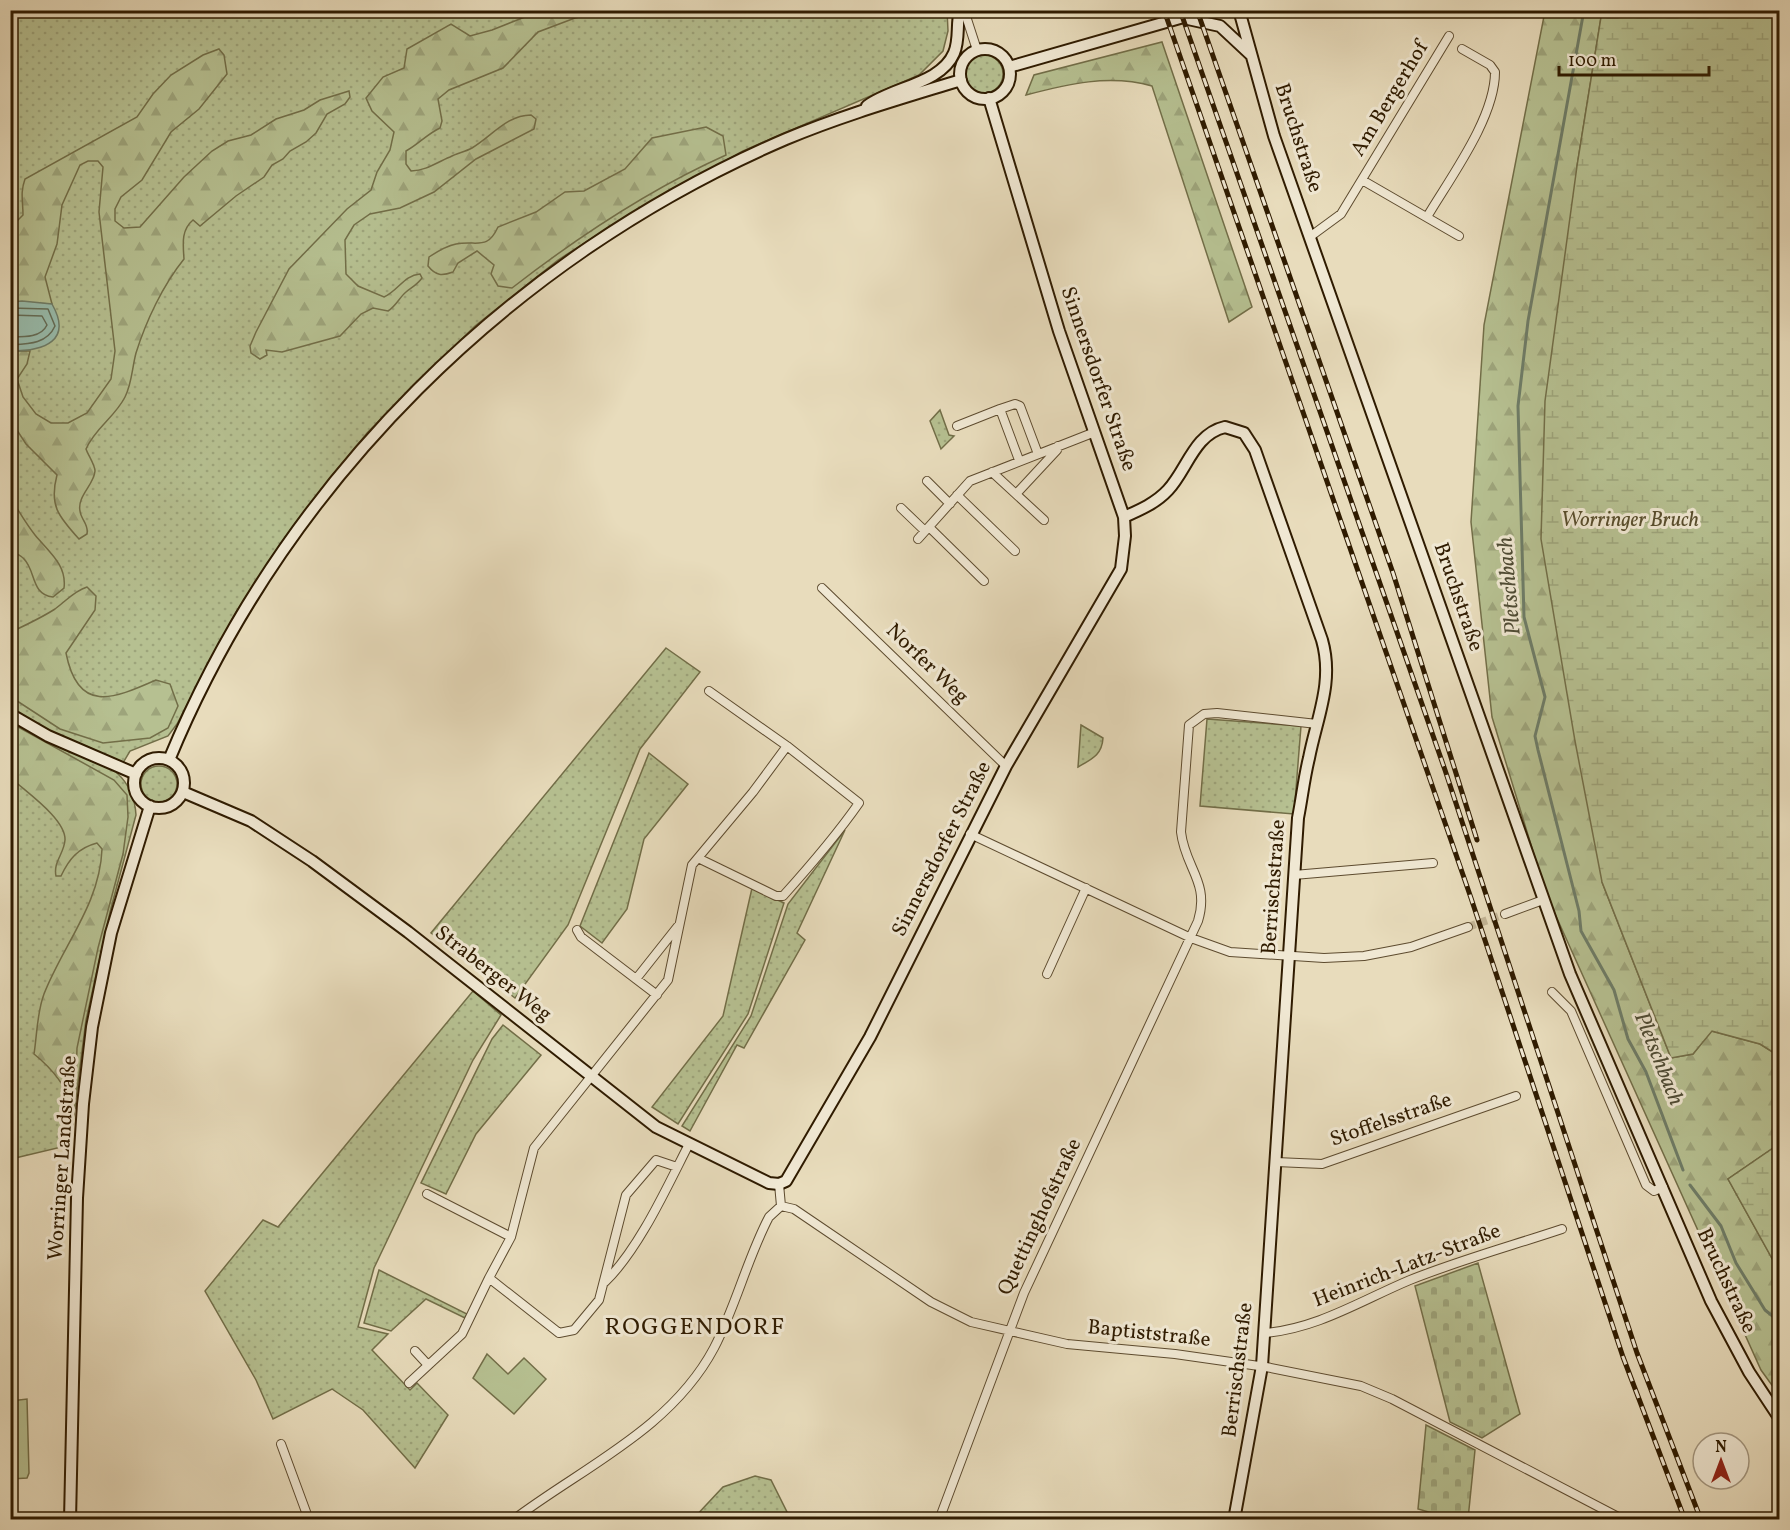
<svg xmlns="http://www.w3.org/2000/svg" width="1790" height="1530" viewBox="0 0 1790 1530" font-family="Vollkorn,serif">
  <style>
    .grass { fill: url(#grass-dots); stroke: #726e48; stroke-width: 1.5 }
    .forest { fill: url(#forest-firs); stroke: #726e48; stroke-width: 1.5 }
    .wetland { fill: url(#wetland-marsh); stroke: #726e48; stroke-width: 1.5 }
    .cemetery { fill: url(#cemetery-stones); stroke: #726e48; stroke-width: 1.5 }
    .garden { fill: #b6c091; stroke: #726e48; stroke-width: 1.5 }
    .water { fill: #98bcac; stroke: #6e7c67; stroke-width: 1.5 }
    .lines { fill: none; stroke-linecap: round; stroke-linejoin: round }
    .shore { stroke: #646c56; stroke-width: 1.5 }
    .stream { stroke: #6e7c67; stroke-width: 3 }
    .street-tunnel { stroke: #c3b596; stroke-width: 8; stroke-dasharray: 8 4; stroke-linecap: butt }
    .street-casing { stroke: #5d4b2f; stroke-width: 10 }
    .secondary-casing { stroke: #2f1b00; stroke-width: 14 }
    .street { stroke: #f0e8d3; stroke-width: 8 }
    .secondary { stroke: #f0e8d3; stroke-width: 10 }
    .rail-casing { stroke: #2f1b00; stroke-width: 5 }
    .rail { stroke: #f0e8d3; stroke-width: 3; stroke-dasharray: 9; stroke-linecap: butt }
    .labels { text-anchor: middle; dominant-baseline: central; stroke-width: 6; stroke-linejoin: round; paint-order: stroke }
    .street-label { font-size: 21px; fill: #2f1b00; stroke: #f0e8d3 }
    .park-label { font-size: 21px; font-style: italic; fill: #584d2c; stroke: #f0e8d3 }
    .water-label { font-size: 22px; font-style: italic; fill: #4e4b34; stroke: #f0e8d3 }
    .quarter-label { font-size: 24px; letter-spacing: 1.5px; fill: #2f1b00; stroke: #f0e8d3 }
  </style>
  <defs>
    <pattern id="grass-dots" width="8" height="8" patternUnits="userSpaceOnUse" patternTransform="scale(1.5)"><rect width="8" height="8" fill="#b6c091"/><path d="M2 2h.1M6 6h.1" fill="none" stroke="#9da47b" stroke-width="1.8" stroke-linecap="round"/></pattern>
    <pattern id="forest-firs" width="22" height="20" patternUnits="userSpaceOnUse" patternTransform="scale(1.5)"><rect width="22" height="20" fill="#b6c091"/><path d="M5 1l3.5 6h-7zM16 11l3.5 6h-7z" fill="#9da47b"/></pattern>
    <pattern id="wetland-marsh" width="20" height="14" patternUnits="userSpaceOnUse" patternTransform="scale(1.5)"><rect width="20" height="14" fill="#b6c091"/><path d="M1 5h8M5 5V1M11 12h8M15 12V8" fill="none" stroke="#9da47b"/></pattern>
    <pattern id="cemetery-stones" width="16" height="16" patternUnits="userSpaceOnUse" patternTransform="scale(1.5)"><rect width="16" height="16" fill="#b6c091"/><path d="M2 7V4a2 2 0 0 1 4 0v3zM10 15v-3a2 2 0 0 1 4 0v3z" fill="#9da47b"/></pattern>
  </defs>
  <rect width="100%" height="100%" fill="#e8dcbc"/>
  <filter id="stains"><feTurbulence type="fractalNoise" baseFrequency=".00333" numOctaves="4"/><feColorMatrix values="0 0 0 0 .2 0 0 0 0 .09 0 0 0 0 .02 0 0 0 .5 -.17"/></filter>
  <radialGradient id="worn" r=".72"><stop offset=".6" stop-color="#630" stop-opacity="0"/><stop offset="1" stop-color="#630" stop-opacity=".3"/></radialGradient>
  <!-- grass -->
  <path class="grass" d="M 947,10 L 948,31 L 943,51 L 919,75 L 743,151 L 630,214 L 558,260 L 475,326 L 367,433 L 312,502 L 236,612 L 177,724 L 168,736 L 130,751 L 117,773 C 129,784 135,798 136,815 L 110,912 L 86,1020 L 70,1145 L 11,1159 L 10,11 Z
    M965 74a19 19 0 1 1 38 0a19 19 0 1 1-38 0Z
    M 940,410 L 949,435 L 954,436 L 941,449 L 930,421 Z
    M 666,648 L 700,672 L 640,749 L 568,925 L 515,998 L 431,933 Z
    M 1207,719 L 1301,726 L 1294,814 L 1200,806 Z
    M 1081,725 L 1103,738 C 1102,755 1092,759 1078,767 Z
    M 649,753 L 688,784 L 644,839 L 627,909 L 602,943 L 580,926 Z
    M141 784a18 18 0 1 1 36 0a18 18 0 1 1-36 0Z
    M 845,830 L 797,933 L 805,940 L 744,1048 L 737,1045 L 690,1131 L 682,1126 L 751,1016 L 788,904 Z
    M 752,888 L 784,903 L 748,1014 L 678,1124 L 652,1107 L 723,1016 Z
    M 473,991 L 501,1015 L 473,1060 L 374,1268 L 358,1327 L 388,1334 L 372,1350 L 410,1390 L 417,1383 L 448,1415 L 415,1468 L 363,1410 L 332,1389 L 273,1419 L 256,1380 L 205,1291 L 263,1220 L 278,1227 Z
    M 503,1025 L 541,1055 L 476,1134 L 446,1194 L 421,1183 L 492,1039 Z
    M 379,1270 L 467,1314 L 465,1318 L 426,1299 L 391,1331 L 364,1323 Z
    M 755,1476 L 771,1480 L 787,1512 L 787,1519 L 693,1519 L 723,1487 Z"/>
  <!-- forest -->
  <path class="forest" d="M 540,11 L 606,11 L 575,18 L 538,32 L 503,68 L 449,90 L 438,99 L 442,121 L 440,128 C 427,134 419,144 406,151 L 406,164 L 411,171 C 428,170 435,163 450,157 C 457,153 465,152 472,148 C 492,136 507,115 531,115 L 536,119 L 534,129 L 476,159 L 434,192 L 400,208 L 370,214 L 354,225 L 345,240 L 346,274 L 358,286 L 384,297 C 398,291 404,275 420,274 L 422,278 C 417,285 412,287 406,292 C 399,298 396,306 388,311 L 373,308 L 361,314 L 340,336 L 282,352 L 266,350 L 267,355 L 260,359 L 251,353 L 250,346 L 256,332 L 289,269 L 347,209 L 371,190 L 377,172 L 390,150 L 394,132 L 372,111 L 366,98 L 383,77 L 404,68 L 407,49 L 451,24 L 470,36 L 492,30 Z
    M 1545,11 L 1602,11 L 1577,166 L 1602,882 L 1671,1058 L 1693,1054 L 1711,1031 L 1760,1044 L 1779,1056 L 1779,1144 L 1728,1179 L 1779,1271 L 1779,1395 L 1761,1370 L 1546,894 L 1492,717 L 1471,522 L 1484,325 Z
    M 1162,42 L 1252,307 L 1229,322 L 1152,86 C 1109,74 1068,84 1026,95 L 1034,75 Z
    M 219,49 L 224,55 L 227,74 L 199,109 L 171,132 L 142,180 L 121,197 L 115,209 L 115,221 L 124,228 L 140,227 L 184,177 L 212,151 L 228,141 L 251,135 L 276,119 L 304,110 L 320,100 L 349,91 L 350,97 L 345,104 L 327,114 L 316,133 L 306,142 L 290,151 L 283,159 L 272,165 L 264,177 L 236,196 L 200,226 L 193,220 C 181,230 183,244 184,259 C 163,285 146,321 136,353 C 132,368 132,383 125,397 C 115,417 95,428 86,449 C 88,455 95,465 95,471 C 94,485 77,496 80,511 C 81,520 89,524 87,534 L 79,539 C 58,516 49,505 57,475 L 26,444 L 11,421 L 10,351 L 30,351 L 27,364 L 17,379 L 23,397 L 36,414 L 51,423 L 68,423 L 87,413 L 111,379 L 115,351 L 99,212 L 103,167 L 98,161 L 88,161 L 80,165 L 62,205 L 57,244 L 45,277 L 52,304 L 11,302 L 11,227 L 23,215 C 23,201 20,193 25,179 L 137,117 L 153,94 L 171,75 L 203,55 Z
    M 706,127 L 723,136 L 726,155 C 648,190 579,236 512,288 L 498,286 L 491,274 L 494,265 L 477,251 L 458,263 L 453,272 C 442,276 436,276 428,266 L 429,257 C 438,251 446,246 456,244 C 477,240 487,251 498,227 L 536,212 L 565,192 L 584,191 L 625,169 L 652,138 Z
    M 11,499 C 19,511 26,524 35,535 C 49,552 67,565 64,588 L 53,597 C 31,595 36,571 24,559 C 21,555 14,553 11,550 Z
    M 87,587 L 96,596 L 95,610 L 66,653 C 78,714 113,699 156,680 L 170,684 L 178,706 L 168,728 L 150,738 L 103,743 L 60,729 L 11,697 L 11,632 C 26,625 41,618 55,609 C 66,601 74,591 87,587 Z
    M 11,723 L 114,780 L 127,795 L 128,817 L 123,854 L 98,948 L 77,1048 L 75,1109 C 65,1086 54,1070 34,1054 C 37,1035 37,1012 44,994 C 63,945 100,904 102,849 L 97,843 C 78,848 69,859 61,876 L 56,876 C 53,862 64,854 65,840 C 66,819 26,792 11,778 Z"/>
  <!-- wetland -->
  <path class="wetland" d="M 1602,11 L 1779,11 L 1779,1056 L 1760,1044 L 1712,1031 L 1693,1054 L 1671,1058 L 1602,882 L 1575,741 L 1541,539 L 1545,401 L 1577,166 Z
    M 1779,1144 L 1779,1271 L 1728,1179 Z"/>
  <!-- cemetery -->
  <path class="cemetery" d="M 1478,1263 L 1520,1414 L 1482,1438 L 1450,1422 L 1415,1286 Z
    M 1426,1425 L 1475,1450 L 1468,1519 L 1453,1519 L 1418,1509 Z"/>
  <!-- garden -->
  <path class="garden" d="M 487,1354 L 508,1374 L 524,1358 L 546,1379 L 514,1414 L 473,1378 Z
    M 27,1399 L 29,1473 L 27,1478 L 11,1479 L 11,1401 Z"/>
  <!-- water -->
  <path class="water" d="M 22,301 L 52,304 C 73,341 44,351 11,351 L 11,302 Z"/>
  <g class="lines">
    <!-- shore -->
    <path class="shore" d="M 10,308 L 48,309 L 55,326 C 47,344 28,344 10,345
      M 10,315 L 42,316 L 47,325 C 41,338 23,337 10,337"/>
    <!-- stream -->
    <path class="stream" d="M 1584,10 L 1528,321 L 1518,406 L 1524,617 L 1545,697 L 1535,736 L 1538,750 L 1579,911 L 1581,931 L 1614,990 L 1628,1039 L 1646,1072 L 1683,1170
      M 1690,1185 L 1721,1226 L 1736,1263 L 1765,1310 L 1780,1322
      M 10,1514 L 139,1516 L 164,1520"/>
    <!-- street-tunnel -->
    <path class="street-tunnel" d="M 1468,927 L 1505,914"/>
    <!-- street casing -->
    <g class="street-casing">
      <path id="street" d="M 964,10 L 977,50
        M 1362,180 L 1459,236
        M 1427,217 C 1450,178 1495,118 1495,72 L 1490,65 L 1462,49
        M 1311,236 L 1341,214 L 1449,36
        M 957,426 L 1000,409
        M 1019,460 L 1000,409 L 1015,404 L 1020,406 L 1038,454
        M 992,472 L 1044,520
        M 927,481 L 950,504
        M 1016,494 L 1057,450 L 1058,446
        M 957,495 L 1015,551
        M 901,508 L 925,531
        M 929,527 L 984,581
        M 918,539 L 970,481 L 1095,432
        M 822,588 L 1006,766
        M 709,691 L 787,746
        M 970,834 L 1191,938 L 1230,952 L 1324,958 L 1364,956 L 1411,947 L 1468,927
        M 1294,875 L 1433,863
        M 1505,914 L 1543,900
        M 577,930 L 581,937 L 657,995
        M 1047,974 L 1086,888
        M 636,979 L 678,926
        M 1552,992 L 1571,1011 L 1646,1185 L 1654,1191 L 1663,1187
        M 1276,1162 L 1322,1164 L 1516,1096
        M 427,1194 L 511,1237 L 534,1148 L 668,980 L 692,865 L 753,792 L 787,746 L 859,803 C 836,836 810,866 783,896 L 776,896 L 700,859
        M 781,1206 L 794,1209 L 931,1302 L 971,1322 L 1067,1344 L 1175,1354 L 1266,1367 L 1361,1386 L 1392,1399 L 1624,1520
        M 511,1237 L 489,1278 L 559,1333 L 574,1330 L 599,1300 L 626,1195 L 656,1160 L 677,1167
        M 605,1282 C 639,1249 667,1187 689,1144
        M 1264,1333 C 1317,1329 1362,1300 1410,1280 C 1460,1260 1511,1246 1562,1229
        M 415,1351 L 428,1365
        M 409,1383 L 462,1334 L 489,1278
        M 281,1444 L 309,1520
        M 513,1520 C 583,1467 671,1429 714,1348 C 736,1306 747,1259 769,1217 L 781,1206 L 779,1184
        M 939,1520 L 1024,1293 L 1198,921 C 1210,882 1185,868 1181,832 L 1189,725 L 1204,714 L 1217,713 L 1317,724"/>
    </g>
    <!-- secondary casing -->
    <g class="secondary-casing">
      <path id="secondary" d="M 1239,10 L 1274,136 L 1570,974 L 1711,1301 L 1749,1372 L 1780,1419
        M 1188,19 L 1220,26 L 1250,54
        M960 74a25 25 0 1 1 50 0a25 25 0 1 1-50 0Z
        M 1009,67 L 1208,10
        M 867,106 C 892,87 941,84 954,53 C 960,39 956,24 960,10
        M 1124,517 C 1140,510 1156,503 1168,490 C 1187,470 1194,434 1225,427 L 1244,433 L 1255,450 L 1322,640 C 1334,682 1317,717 1309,758 C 1304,778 1302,798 1298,818 L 1262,1366 L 1234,1520
        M 10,714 L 48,736 L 136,774
        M134 783a25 25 0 1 1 50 0a25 25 0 1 1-50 0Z
        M 169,760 C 284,482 511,257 786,139 C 843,115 903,98 961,80
        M 183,792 L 251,821 L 312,861 L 408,932 L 656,1127 L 769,1183 L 779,1184 L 786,1181 L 870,1037 L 1006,766 L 1121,569 L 1125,536 L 1124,517 L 1059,331 L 989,98
        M 70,1520 L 77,1198 L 83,1104 L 92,1027 L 111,933 L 150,806"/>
    </g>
    <!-- street -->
    <use href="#street" class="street"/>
    <!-- secondary -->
    <use href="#secondary" class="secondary"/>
    <!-- rail casing -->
    <g class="rail-casing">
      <path id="rail" d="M 1164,10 L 1471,898 L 1623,1357 L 1685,1520
        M 1180,10 L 1445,770 L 1637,1353 L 1701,1520
        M 1197,10 L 1393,573 L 1477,840"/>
    </g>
    <!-- rail -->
    <use href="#rail" class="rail"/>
  </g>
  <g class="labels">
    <!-- street labels -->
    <g class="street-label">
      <text transform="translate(1390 99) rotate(-59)">Am Bergerhof</text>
      <text transform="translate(1298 138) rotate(72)">Bruchstraße</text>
      <text transform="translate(1098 379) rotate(71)">Sinnersdorfer Straße</text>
      <text transform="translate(1458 597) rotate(71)">Bruchstraße</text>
      <text transform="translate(927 664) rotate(44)">Norfer Weg</text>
      <text transform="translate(942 849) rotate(-63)">Sinnersdorfer Straße</text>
      <text transform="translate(1274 887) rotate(-86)">Berrischstraße</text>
      <text transform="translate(493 974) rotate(38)">Straberger Weg</text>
      <text transform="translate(1391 1120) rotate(-19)">Stoffelsstraße</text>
      <text transform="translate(63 1158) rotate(-86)">Worringer Landstraße</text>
      <text transform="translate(1040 1217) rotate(-65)">Quettinghofstraße</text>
      <text transform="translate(1407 1266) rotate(-21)">Heinrich-Latz-Straße</text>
      <text transform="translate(1726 1281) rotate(65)">Bruchstraße</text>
      <text transform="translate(1149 1334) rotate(6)">Baptiststraße</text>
      <text transform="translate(1238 1370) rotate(-83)">Berrischstraße</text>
    </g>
    <!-- park labels -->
    <g class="park-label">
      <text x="1630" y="520">Worringer Bruch</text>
    </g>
    <!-- water labels -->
    <g class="water-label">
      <text transform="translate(1510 586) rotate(-95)">Pletschbach</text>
      <text transform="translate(1658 1059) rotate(68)">Pletschbach</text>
    </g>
    <!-- quarter labels -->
    <g class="quarter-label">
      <text x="695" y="1328">ROGGENDORF</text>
    </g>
  </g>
  <!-- margin -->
  <rect width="1790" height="1530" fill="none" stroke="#e8dcbc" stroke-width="36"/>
  <rect x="12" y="12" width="1766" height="1506" fill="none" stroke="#2f1b00" stroke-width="3"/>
  <rect x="18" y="18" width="1754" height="1494" fill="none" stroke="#2f1b00" stroke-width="1.5"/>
  <!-- north arrow -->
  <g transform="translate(1721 1461)"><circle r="28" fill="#f0e8d3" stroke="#a3967f" stroke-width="1.5"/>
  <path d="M0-4.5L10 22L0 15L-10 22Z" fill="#8f2418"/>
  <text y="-9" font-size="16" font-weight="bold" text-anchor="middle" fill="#2f1b00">N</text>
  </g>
  <!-- scale -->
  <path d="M1559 66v9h150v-9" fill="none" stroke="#2f1b00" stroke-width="3"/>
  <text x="1568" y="66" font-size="18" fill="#2f1b00" stroke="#f0e8d3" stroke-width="4.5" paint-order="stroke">100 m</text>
  <rect width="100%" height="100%" filter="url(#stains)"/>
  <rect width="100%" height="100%" fill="url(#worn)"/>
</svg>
